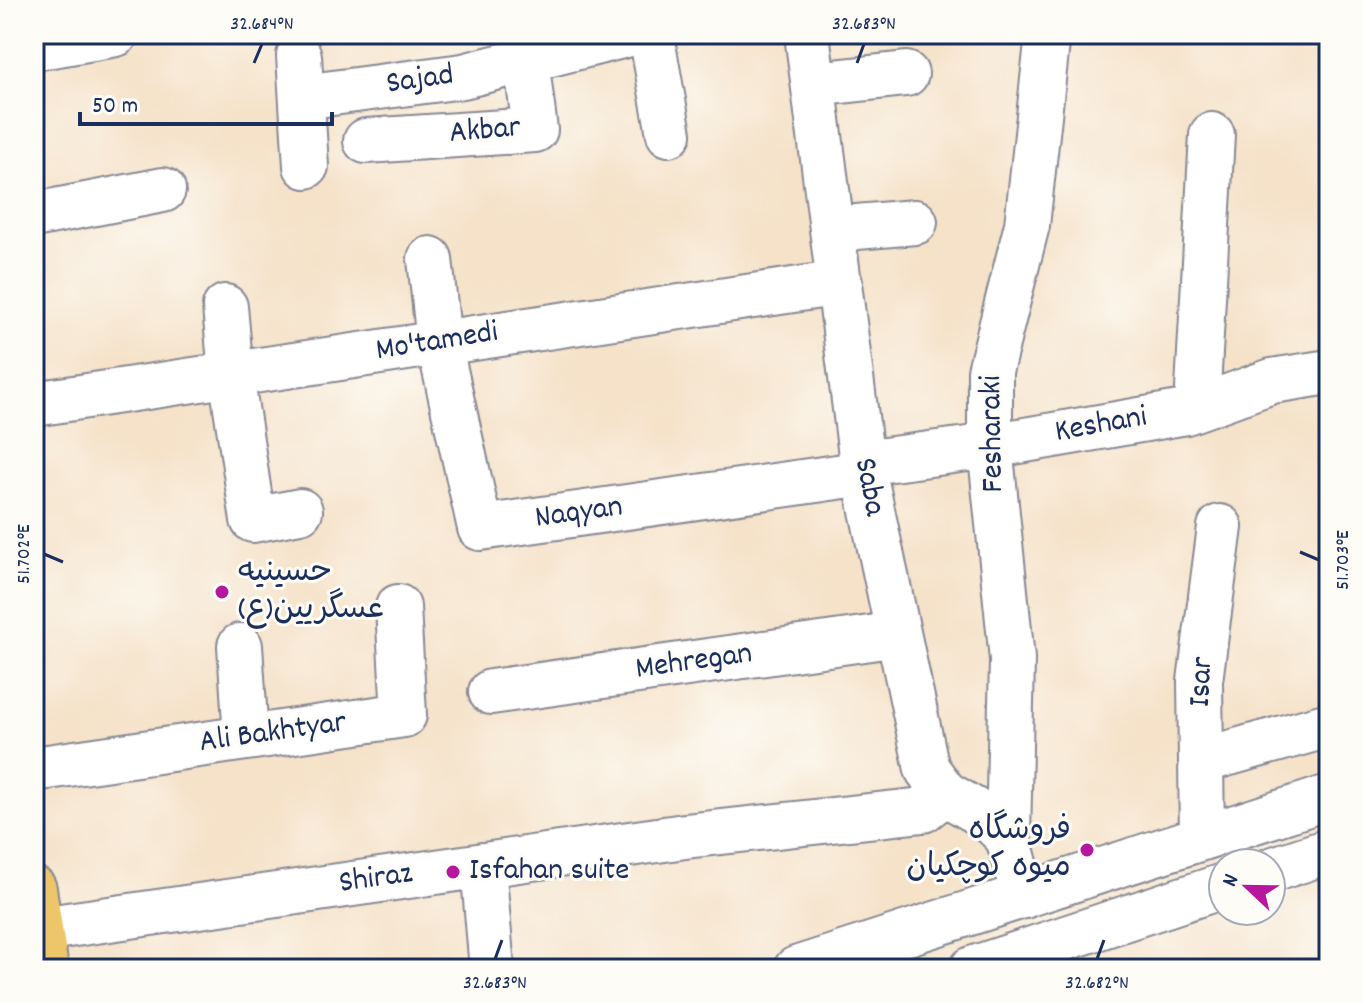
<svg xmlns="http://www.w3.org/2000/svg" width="1363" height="1003" viewBox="0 0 1363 1003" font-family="Dekko,'Playpen Sans Arabic',sans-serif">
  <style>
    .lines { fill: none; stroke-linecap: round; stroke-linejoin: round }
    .minor-casing { stroke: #888894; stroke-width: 48 }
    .major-casing { stroke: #888894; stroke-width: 48 }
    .minor { stroke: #fff; stroke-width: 44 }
    .major { stroke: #ecc669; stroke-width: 44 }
    .ticks { fill: none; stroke: #1b2f5e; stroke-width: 3 }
    .poi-dot { fill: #b5179e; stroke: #fdfcf7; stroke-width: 3 }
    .labels { text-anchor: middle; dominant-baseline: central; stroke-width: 6; stroke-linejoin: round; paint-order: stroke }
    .street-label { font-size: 32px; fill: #1b2f5e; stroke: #fdfcf7 }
    .poi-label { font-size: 32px; fill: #1b2f5e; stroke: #fdfcf7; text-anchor: start }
    .neatline { fill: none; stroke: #1b2f5e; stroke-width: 3 }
    .ticks-label { font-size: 20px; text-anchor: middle; fill: #1b2f5e }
  </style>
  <rect width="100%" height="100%" fill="#fdfcf7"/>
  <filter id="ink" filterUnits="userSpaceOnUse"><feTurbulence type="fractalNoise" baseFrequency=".0125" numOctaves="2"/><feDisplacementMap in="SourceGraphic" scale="16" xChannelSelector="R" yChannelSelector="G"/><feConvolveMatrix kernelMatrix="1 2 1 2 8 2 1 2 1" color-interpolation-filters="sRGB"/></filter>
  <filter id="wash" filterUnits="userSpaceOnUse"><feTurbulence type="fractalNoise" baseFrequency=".006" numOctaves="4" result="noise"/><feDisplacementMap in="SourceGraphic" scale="32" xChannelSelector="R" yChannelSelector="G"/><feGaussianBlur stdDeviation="1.8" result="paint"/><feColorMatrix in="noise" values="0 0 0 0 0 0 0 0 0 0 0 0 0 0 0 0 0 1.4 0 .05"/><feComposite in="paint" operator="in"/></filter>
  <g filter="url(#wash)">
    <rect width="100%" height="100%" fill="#f5e2c9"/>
  </g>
  <g filter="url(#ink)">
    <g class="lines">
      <!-- minor casing -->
      <g class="minor-casing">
        <path id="minor" d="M 651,34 L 669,134
          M 807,34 L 862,463 L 927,769 L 945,793 L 988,818 L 1008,838 L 1024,896
          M 34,48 L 116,34
          M 299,56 L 306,166
          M 815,84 L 906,74
          M 302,97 L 463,76 L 630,34
          M 366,141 L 535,130 L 526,59
          M 34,215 L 163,190
          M 833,229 L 915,222
          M 430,259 L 439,343 L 480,528 L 865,473
          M 225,307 L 231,374 L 253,520 L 300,511
          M 34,404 L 840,283
          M 1197,407 L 1212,135
          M 862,463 L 990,446 L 1186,412 L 1272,381 L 1329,372
          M 240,646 L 246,738
          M 491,692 L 898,634
          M 1201,761 L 1329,725
          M 34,769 L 404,715 L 398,607
          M 1008,838 L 1012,659 L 990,446 L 990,371 L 1027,225 L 1048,34
          M 1202,838 L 1200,681 L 1220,527
          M 483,865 L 492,969
          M 1271,870 L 1329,851
          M 40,929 L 685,836 L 923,810 L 945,793
          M 796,969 L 1329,797
          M 972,969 L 1223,886"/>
      </g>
      <!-- major casing -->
      <g class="major-casing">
        <path id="major" d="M 34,889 L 46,969"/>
      </g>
      <!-- minor -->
      <use href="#minor" class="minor"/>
      <!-- major -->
      <use href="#major" class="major"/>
    </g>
  </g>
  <!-- ticks -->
  <path class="ticks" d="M 254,63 L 262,44M 857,63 L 864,44M 1300,552 L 1319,560M 44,554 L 63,562M 495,959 L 502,940M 1097,959 L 1104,940"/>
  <!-- markers -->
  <g class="poi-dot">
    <circle cx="222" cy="592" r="8"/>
    <circle cx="1087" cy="850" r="8"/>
    <circle cx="453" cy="872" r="8"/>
  </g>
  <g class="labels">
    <!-- street labels -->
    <g class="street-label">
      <text transform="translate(420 81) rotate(-8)">Sajad</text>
      <text transform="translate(485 132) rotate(-5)">Akbar</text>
      <text transform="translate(437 343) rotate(-9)">Mo'tamedi</text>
      <text transform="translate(1101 426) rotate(-10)">Keshani</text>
      <text transform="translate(994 434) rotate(-91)">Fesharaki</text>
      <text transform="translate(868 487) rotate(79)">Saba</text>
      <text transform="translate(579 514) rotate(-8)">Naqyan</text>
      <text transform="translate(694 663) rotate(-8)">Mehregan</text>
      <text transform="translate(1203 682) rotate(-87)">Isar</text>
      <text transform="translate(273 734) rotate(-8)">Ali Bakhtyar</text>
      <text transform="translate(376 880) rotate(-8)">Shiraz</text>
    </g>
    <!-- poi labels -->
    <g class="poi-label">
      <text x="238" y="574">حسینیه<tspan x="238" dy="37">عسگریین(ع)</tspan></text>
      <text x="1071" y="832" text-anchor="end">فروشگاه<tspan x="1071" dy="37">میوه کوچکیان</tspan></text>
      <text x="469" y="872">Isfahan suite</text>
    </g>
  </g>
  <!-- margin -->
  <rect width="1363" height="1003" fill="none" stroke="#fdfcf7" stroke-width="88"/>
  <!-- north arrow -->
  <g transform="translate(1247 887) rotate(292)"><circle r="38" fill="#fdfcf7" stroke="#a3aaba" stroke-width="2"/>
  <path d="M0-6L14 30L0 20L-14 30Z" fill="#b5179e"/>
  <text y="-12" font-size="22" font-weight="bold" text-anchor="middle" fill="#1b2f5e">N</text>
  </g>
  <!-- scale -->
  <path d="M80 112v12h252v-12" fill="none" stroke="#1b2f5e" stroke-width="4"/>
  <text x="92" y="112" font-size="24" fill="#1b2f5e" stroke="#fdfcf7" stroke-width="6" paint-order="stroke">50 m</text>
  <rect x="44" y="44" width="1275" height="915" class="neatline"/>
  <g class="ticks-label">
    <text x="262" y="29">32.684°N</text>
    <text x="864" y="29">32.683°N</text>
    <text transform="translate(22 554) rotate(-90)" y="7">51.702°E</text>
    <text transform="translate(1341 560) rotate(-90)" y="7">51.703°E</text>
    <text x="495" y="988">32.683°N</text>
    <text x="1097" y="988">32.682°N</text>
  </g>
</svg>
